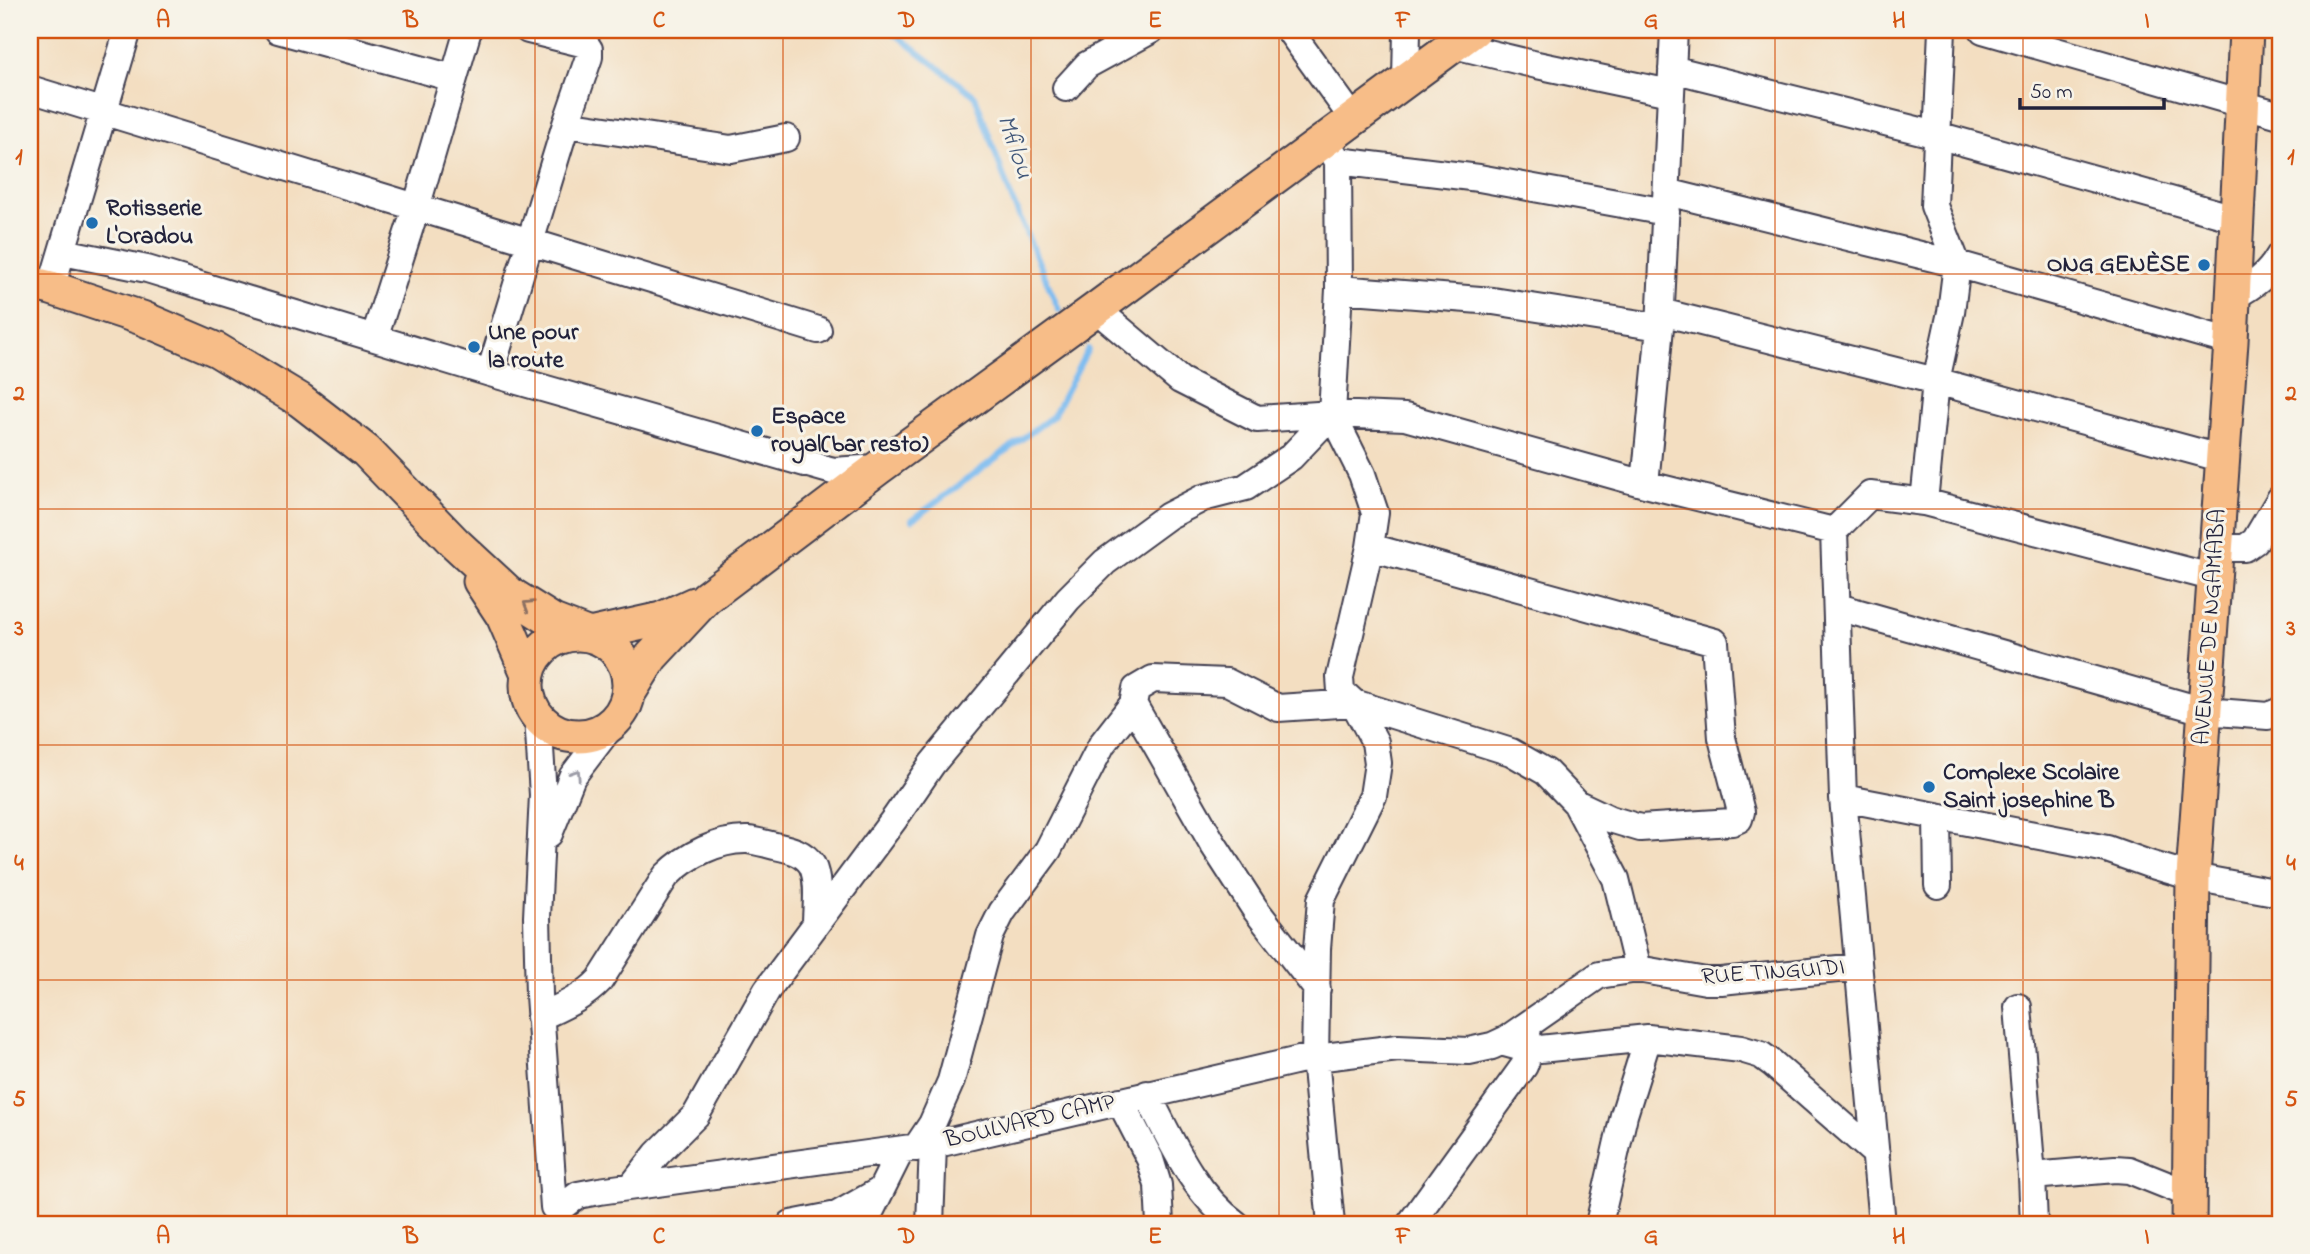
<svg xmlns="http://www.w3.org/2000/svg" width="2310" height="1254" viewBox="0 0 2310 1254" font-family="'Indie Flower',sans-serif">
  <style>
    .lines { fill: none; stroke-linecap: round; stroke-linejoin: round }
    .stream { stroke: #7dbcf0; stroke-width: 6 }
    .minor-casing { stroke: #413e4f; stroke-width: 30 }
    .major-casing { stroke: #413e4f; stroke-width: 37 }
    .minor { stroke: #fff; stroke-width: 26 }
    .major { stroke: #f7bd88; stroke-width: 33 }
    .oneway { stroke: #8c7062 }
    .oneway2 { stroke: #9c9ca7 }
    .grid { fill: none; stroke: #d45411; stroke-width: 2; stroke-opacity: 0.55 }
    .poi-dot { fill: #1f6fb2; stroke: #f7f3e8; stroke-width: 2.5 }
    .labels { text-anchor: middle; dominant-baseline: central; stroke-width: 6; stroke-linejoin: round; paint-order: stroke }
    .poi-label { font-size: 24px; font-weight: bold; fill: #22223b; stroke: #f7f3e8; text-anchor: start }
    .street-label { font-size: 24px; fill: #22223b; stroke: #f7f3e8 }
    .water-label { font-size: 26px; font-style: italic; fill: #42587a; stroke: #f7f3e8 }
    .neatline { fill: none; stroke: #d45411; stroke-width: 2.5 }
    .grid-label { font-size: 23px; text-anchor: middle; font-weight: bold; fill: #d45411 }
  </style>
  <rect width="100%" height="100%" fill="#f7f3e8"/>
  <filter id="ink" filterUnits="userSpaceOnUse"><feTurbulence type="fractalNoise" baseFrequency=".0143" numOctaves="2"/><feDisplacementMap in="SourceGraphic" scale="14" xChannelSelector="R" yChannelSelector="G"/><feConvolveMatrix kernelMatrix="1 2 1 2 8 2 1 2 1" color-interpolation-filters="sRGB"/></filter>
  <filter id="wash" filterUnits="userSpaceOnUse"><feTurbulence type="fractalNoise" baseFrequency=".00686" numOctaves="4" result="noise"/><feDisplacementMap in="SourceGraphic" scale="28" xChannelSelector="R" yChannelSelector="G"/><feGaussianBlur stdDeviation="1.57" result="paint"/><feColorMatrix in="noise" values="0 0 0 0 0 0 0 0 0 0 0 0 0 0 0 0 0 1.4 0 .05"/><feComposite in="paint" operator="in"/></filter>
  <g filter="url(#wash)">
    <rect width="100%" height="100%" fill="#f3dec1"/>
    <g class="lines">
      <!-- stream -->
      <path class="stream" d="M 890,30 L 975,96 L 1011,197 L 1059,310
        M 912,520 L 1053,416 L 1088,349"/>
    </g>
  </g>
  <g filter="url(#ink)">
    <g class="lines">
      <!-- minor casing -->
      <g class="minor-casing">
        <path id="minor" d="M 278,30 L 453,78
          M 1289,30 L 1354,120
          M 1983,30 L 2280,115
          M 1454,45 L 1537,65 L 1670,93
          M 1672,69 L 1937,135 L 2238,219
          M 1406,80 L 1407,30
          M 1066,88 L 1087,65 L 1151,30
          M 30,89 L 818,330
          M 566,124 L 731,149 L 786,138
          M 1326,141 L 1338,161 L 1339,289 L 1332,414 L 1362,474 L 1375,513 L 1370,547 L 1340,677 L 1341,691 L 1354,703 L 1375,742 L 1378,763 L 1373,796 L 1321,900 L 1317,949 L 1315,1058 L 1331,1224
          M 1338,161 L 1479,178 L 1666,212
          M 1667,192 L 1957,264 L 2231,342
          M 63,252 L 147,269 L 490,373 L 833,471 L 878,468
          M 51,288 L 128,30
          M 1339,289 L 1493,301 L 1660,327
          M 2233,297 C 2253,286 2269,275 2280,255
          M 1096,309 L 1180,380 L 1257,419 L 1332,414 L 1405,417 L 1645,484 L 1834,531 L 1870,495 L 1924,502 L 2215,578
          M 1661,312 L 1936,381 L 2224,459
          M 375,336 L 416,208 L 468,30
          M 490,373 L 566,124 L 589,57 L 589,49 L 585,44 L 528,30
          M 1645,484 L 1660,327 L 1674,30
          M 1924,502 L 1936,381 L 1951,312 L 1957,264 L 1934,206 L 1942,30
          M 1834,531 L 1843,798 L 1882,1224
          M 2218,548 L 2245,548 L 2255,541 L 2280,499
          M 1838,607 L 2204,711 L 2268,716 L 2280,711
          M 1133,704 L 1213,844 L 1255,909 L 1317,989
          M 538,717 L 543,795 L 537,917 L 539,995 L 554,1207
          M 1843,798 L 2107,849 L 2149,864 L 2193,877 L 2280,893
          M 1576,803 L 1616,879 L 1638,969
          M 1937,818 L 1938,885
          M 549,834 L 572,777 L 614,722
          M 2018,1007 L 2032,1176 L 2034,1224
          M 540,1017 C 563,1006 583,998 600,980 L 666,876 C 687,855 719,839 748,840 C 757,841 766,844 775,846 C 789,849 804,852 812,865 C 820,881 816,907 816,924
          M 1501,1042 L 1530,1050 L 1648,1038 L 1741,1049 L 1761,1055 L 1772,1063 L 1876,1154
          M 1147,1094 C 1171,1140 1193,1193 1236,1224
          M 1120,1101 L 1150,1159 L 1158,1185 L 1160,1224
          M 916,1148 L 932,1124 L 951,1081 L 990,936 L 1002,912 L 1048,850 L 1102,744 L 1133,704 L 1136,689 L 1153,679 L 1227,682 L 1278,708 L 1354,703 L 1511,752 L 1546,772 L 1576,803 L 1610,819 L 1640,828 L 1732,822 L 1739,819 L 1741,812 L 1722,738 L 1715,642 L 1370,547
          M 2032,1176 L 2115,1169 L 2129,1170 L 2189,1194
          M 632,1186 L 657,1154 L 696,1115 L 767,990 L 895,818 L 932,764 L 1068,599 L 1105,562 L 1168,516 L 1203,498 L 1246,487 L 1291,457 L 1332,414
          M 561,1208 L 578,1195 L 599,1191 L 933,1145 L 1299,1060 L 1398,1048 L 1469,1051 L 1492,1046 L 1507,1039 L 1599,975 L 1638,969 L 1706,981 L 1721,981 L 1857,967
          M 791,1224 L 837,1215 L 881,1190
          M 864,1224 L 901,1150
          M 930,1224 L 933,1145
          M 1410,1224 L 1524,1066 L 1530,1050 L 1527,1034
          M 1599,1224 L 1624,1115 L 1648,1038"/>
      </g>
      <!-- major casing -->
      <g class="major-casing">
        <path id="major" d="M 30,283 L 51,288 L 142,318 L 217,350 L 300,400 L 366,451 L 455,543 L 510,594 L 553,621 L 589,635 L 661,619 L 694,604
          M 480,581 L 503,616 L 528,674
          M527 685a51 51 0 1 1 102 0a51 51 0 1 1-102 0Z
          M 630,691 L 651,657 L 706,598 L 878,468 L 1096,309 L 1474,30
          M 2189,1224 L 2193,877 L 2231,342 L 2246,30"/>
      </g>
      <!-- minor -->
      <use href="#minor" class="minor"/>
      <!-- major -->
      <use href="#major" class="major"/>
    </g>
    <!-- one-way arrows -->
    <defs><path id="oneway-chevron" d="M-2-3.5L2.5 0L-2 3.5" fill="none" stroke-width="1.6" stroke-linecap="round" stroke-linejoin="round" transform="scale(1.75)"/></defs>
    <use class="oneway" href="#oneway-chevron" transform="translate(528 605) rotate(-148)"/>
    <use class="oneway2" href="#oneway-chevron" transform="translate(576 774) rotate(-57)"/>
  </g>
  <!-- grid -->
  <path class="grid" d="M 287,30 L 287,1224M 535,30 L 535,1224M 783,30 L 783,1224M 1031,30 L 1031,1224M 1279,30 L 1279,1224M 1527,30 L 1527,1224M 1775,30 L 1775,1224M 2023,30 L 2023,1224M 30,274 L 2280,274M 30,509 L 2280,509M 30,745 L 2280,745M 30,980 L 2280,980"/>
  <!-- markers -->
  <g class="poi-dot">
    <circle cx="92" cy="223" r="7"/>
    <circle cx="2204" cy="265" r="7"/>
    <circle cx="474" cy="347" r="7"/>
    <circle cx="757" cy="431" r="7"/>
    <circle cx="1929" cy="787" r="7"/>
  </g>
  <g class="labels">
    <!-- poi labels -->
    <g class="poi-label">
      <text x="106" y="209">Rotisserie<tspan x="106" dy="28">L'Oradou</tspan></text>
      <text x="2190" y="265" text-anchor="end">ONG GENÈSE</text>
      <text x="488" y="333">Une pour<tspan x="488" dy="28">la route</tspan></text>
      <text x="771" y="417">Espace<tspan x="771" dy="28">royal(bar resto)</tspan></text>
      <text x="1943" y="773">Complexe Scolaire<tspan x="1943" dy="28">Saint josephine B</tspan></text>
    </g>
    <!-- street labels -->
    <g class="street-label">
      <text transform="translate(2211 627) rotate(-86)">AVENUE DE NGAMABA</text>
      <text transform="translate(1773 973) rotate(-4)">RUE TINGUIDI</text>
      <text transform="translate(1030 1122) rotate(-13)">BOULVARD CAMP</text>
    </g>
    <!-- water labels -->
    <g class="water-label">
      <text transform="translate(1014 147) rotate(71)">Mfilou</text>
    </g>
  </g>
  <!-- margin -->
  <rect width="2310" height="1254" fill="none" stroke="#f7f3e8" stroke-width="77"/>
  <!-- scale -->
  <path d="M2020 98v10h144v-10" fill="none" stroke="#22223b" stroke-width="3.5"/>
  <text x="2030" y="98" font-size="21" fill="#22223b" stroke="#f7f3e8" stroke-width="5" paint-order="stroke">50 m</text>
  <rect x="38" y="38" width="2234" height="1178" class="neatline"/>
  <g class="grid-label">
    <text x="163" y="27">A</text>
    <text x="411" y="27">B</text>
    <text x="659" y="27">C</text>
    <text x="907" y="27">D</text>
    <text x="1155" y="27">E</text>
    <text x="1403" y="27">F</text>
    <text x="1651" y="27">G</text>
    <text x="1899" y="27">H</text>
    <text x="2147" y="27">I</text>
    <text x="19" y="164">1</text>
    <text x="2291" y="164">1</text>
    <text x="19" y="400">2</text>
    <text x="2291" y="400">2</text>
    <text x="19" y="635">3</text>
    <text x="2291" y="635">3</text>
    <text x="19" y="870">4</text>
    <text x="2291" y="870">4</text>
    <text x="19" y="1106">5</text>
    <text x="2291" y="1106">5</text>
    <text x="163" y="1243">A</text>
    <text x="411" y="1243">B</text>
    <text x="659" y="1243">C</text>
    <text x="907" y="1243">D</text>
    <text x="1155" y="1243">E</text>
    <text x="1403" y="1243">F</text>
    <text x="1651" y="1243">G</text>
    <text x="1899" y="1243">H</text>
    <text x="2147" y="1243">I</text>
  </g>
</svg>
